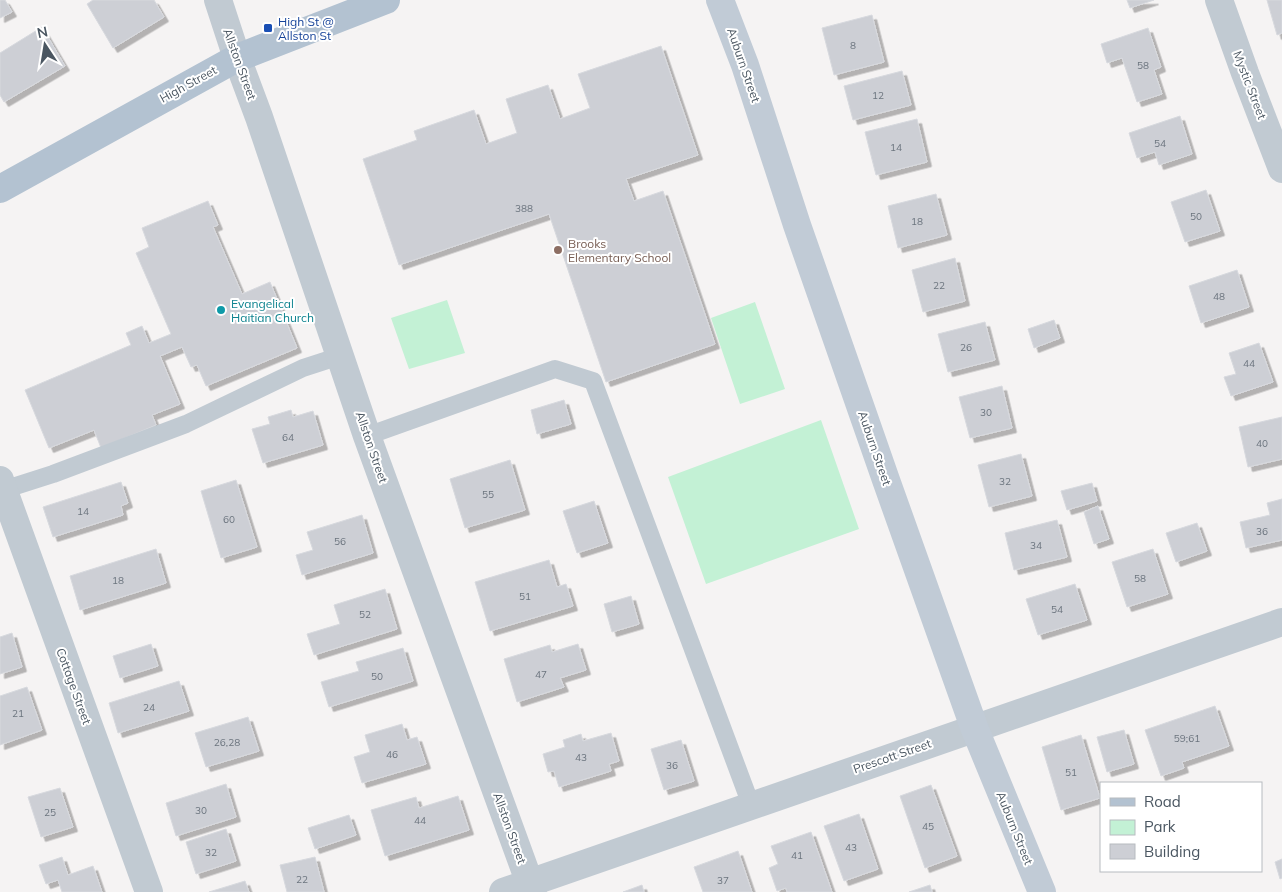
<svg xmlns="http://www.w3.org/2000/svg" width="1282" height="892" viewBox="0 0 1282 892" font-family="Mulish,sans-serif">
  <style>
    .green { fill: #c3f1d5 }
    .building { fill: #cdcfd5; stroke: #d7d9de; filter: url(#shadow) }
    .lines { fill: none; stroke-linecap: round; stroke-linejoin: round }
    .lane { stroke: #c1cad2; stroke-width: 18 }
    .street { stroke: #c1cad2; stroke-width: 28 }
    .secondary { stroke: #c1cbd6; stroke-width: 28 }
    .primary { stroke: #b3c2d1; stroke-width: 28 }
    .transit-dot { fill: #1a4fb4; stroke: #fff; stroke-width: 2 }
    .education-dot { fill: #8d6e63; stroke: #fff; stroke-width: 2 }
    .culture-dot { fill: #0f9aa8; stroke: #fff; stroke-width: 2 }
    .labels { text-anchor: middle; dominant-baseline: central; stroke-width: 4; stroke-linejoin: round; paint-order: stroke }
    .number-label { font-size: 10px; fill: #6b747e }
    .transit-label { font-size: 12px; fill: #164399; stroke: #fff; text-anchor: start }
    .street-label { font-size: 12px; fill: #4a5661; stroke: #fff }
    .education-label { font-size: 12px; fill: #785e54; stroke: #fff; text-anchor: start }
    .culture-label { font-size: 12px; fill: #0d838f; stroke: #fff; text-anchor: start }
  </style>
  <defs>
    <filter id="shadow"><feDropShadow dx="4.5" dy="4.5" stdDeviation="0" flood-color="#0004"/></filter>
  </defs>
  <rect width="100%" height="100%" fill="#f5f3f3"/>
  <!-- green -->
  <path class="green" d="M 447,300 L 465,353 L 409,369 L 391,318 Z
    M 755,302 L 785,389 L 740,404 L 711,318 Z
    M 821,420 L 859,529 L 706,584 L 668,477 Z"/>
  <!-- building -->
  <path class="building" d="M 0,0 L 5,0 L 12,12 L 0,18 Z
    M 93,0 L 154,0 L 164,17 L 113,48 L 87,4 Z
    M 1127,0 L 1154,0 L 1130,8 Z
    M 1267,0 L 1282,0 L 1282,33 L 1277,35 Z
    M 872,15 L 884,62 L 834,75 L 822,28 Z
    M 42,27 L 65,66 L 4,102 L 0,95 L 0,53 Z
    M 1148,28 L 1161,67 L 1154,70 L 1162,94 L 1137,102 L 1122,58 L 1107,63 L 1101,44 Z
    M 661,46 L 698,155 L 626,179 L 634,201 L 663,191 L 715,344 L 606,382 L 549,214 L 399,265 L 363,159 L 417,140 L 414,131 L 474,110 L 486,144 L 517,133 L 506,99 L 548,85 L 560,119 L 590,108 L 578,74 Z
    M 902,71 L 911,105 L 853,120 L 844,86 Z
    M 1180,116 L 1192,154 L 1159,165 L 1155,152 L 1137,158 L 1129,133 Z
    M 917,119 L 927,162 L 876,175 L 865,132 Z
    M 1206,190 L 1220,231 L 1185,242 L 1171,202 Z
    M 936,194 L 947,235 L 898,248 L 888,206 Z
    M 208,201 L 218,225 L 213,227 L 242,294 L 270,282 L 297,348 L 206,386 L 197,365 L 191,367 L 182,347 L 160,356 L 180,404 L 152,415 L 156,425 L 101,448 L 94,430 L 49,448 L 25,390 L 131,345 L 126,333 L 142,326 L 149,343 L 171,334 L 136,253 L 149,247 L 142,228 Z
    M 955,258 L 965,301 L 923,312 L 912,270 Z
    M 1237,270 L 1249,307 L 1201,323 L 1189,286 Z
    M 1054,320 L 1060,338 L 1034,348 L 1028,329 Z
    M 985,322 L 995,360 L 948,372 L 938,334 Z
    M 1259,343 L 1273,382 L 1231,396 L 1224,377 L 1236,374 L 1229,353 Z
    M 1002,386 L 1012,428 L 970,438 L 959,397 Z
    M 564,400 L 571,424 L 537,434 L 531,410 Z
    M 291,410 L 293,417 L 313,411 L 323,445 L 263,463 L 252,429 L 270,424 L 268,417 Z
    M 1282,417 L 1282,459 L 1248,467 L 1239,427 Z
    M 1021,454 L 1032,496 L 989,507 L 978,465 Z
    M 510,460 L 525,510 L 465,528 L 450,479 Z
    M 236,480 L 257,547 L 221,558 L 201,491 Z
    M 121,482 L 128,503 L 121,506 L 123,515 L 53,537 L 43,507 Z
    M 1092,483 L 1097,501 L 1067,510 L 1061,491 Z
    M 1282,499 L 1282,540 L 1246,548 L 1240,522 L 1270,515 L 1267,503 Z
    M 594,501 L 608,543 L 577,553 L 563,511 Z
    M 1098,506 L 1109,539 L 1094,544 L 1084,512 Z
    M 362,515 L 373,553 L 302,575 L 296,555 L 313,550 L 307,532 Z
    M 1057,520 L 1067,557 L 1014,570 L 1005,533 Z
    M 1197,523 L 1207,551 L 1176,562 L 1166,533 Z
    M 156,549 L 166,583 L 80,610 L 70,576 Z
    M 1153,549 L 1168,594 L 1127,607 L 1112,562 Z
    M 549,560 L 557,587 L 566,584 L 573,606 L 490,631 L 475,582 Z
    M 1075,584 L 1087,620 L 1038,635 L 1026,599 Z
    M 385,589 L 397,629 L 314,655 L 307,634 L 340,624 L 334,605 Z
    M 631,596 L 639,624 L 612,632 L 604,604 Z
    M 12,633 L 22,667 L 0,674 L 0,637 Z
    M 151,644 L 158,666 L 120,678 L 113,656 Z
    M 578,644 L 586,670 L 560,678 L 564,687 L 517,702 L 504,659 L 550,645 L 552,652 Z
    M 403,648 L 413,681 L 329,707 L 321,682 L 359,671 L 356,662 Z
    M 179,681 L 189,711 L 118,733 L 109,703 Z
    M 27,687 L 42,730 L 0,745 L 0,696 Z
    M 1215,706 L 1229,746 L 1182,762 L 1184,768 L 1161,776 L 1145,730 Z
    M 248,717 L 259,751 L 206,767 L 195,733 Z
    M 402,724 L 407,740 L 417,737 L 426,764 L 362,783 L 354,757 L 370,752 L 365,735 Z
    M 1124,730 L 1134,764 L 1107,772 L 1097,737 Z
    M 611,733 L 619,761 L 609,764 L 611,771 L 559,787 L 554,771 L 548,772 L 543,754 L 565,747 L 563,740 L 581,734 L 583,741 Z
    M 1081,735 L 1100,798 L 1061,810 L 1042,747 Z
    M 681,740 L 694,781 L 664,790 L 651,749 Z
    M 226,784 L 236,817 L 176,836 L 166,803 Z
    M 931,785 L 957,856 L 925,868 L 900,796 Z
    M 60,788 L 73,827 L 41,837 L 28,797 Z
    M 458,796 L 469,830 L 385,856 L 371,810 L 416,797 L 419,808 Z
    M 859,814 L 878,869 L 844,881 L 824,826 Z
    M 349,815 L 356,835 L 315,849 L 308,828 Z
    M 226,829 L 236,861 L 196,874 L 186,842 Z
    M 811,832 L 832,892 L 787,892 L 786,888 L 777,891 L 769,868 L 778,864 L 771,846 Z
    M 738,851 L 752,892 L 703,892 L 694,867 Z
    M 62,857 L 68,875 L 93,866 L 102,892 L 62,892 L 58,880 L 46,884 L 39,865 Z
    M 315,857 L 324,892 L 287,892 L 280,865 Z
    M 1282,859 L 1282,878 L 1280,879 L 1275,862 Z
    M 245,881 L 249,892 L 209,892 Z
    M 642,885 L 644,892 L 623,892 Z
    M 930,885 L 932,892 L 909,892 Z"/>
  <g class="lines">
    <!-- lane -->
    <path class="lane" d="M 367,436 L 555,369 L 593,381 L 751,805
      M 3,490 L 53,474 L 186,424 L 303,368 L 340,356"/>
    <!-- street -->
    <path class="street" d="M 218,0 L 237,58 L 259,117 L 367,436 L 533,892
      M 1219,0 L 1245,73 L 1282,169
      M 0,480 L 149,892
      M 503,892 L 1282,622"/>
    <!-- secondary -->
    <path class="secondary" d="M 720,0 L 745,65 L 797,225 L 886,480 L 974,727 L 1042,892"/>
    <!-- primary -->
    <path class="primary" d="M 0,189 L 237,58 L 386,0"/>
  </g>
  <!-- markers -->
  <rect class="transit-dot" x="263" y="23" width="10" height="10" rx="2.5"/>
  <circle class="education-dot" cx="558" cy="250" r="5"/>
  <circle class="culture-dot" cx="221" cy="310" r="5"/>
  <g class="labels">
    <!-- number labels -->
    <g class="number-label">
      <text x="853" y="45">8</text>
      <text x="1143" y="65">58</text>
      <text x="878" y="95">12</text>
      <text x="1160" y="143">54</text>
      <text x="896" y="147">14</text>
      <text x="524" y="208">388</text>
      <text x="1196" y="216">50</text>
      <text x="917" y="221">18</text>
      <text x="939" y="285">22</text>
      <text x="1219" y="296">48</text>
      <text x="966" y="347">26</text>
      <text x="1249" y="363">44</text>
      <text x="986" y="412">30</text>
      <text x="288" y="437">64</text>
      <text x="1262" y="443">40</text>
      <text x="1005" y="481">32</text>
      <text x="488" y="494">55</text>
      <text x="83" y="511">14</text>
      <text x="229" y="519">60</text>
      <text x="1262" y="531">36</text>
      <text x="340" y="541">56</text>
      <text x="1036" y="545">34</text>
      <text x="1140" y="578">58</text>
      <text x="118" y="580">18</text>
      <text x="525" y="596">51</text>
      <text x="1057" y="609">54</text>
      <text x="365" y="614">52</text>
      <text x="541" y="674">47</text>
      <text x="377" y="676">50</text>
      <text x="149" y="707">24</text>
      <text x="18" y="713">21</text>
      <text x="1187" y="738">59;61</text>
      <text x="227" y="742">26,28</text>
      <text x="392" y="754">46</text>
      <text x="581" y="757">43</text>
      <text x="672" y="765">36</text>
      <text x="1071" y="772">51</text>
      <text x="201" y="810">30</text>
      <text x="50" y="812">25</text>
      <text x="420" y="820">44</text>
      <text x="928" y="826">45</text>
      <text x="851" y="847">43</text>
      <text x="211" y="852">32</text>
      <text x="797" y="855">41</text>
      <text x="302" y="879">22</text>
      <text x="723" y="880">37</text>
    </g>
    <!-- transit labels -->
    <g class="transit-label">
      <text x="278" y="21">High St @<tspan x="278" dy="14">Allston St</tspan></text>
    </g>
    <!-- street labels -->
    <g class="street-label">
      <text transform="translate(240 64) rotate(70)">Allston Street</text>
      <text transform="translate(744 65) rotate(71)">Auburn Street</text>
      <text transform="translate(188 84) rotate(-29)">High Street</text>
      <text transform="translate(1250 85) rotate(69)">Mystic Street</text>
      <text transform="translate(372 447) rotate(71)">Allston Street</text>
      <text transform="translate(875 448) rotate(71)">Auburn Street</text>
      <text transform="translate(74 686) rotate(70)">Cottage Street</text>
      <text transform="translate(892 756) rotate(-19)">Prescott Street</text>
      <text transform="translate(510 828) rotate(70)">Allston Street</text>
      <text transform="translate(1015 828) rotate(68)">Auburn Street</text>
    </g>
    <!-- education labels -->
    <g class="education-label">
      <text x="568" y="243">Brooks<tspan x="568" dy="14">Elementary School</tspan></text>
    </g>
    <!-- culture labels -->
    <g class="culture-label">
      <text x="231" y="303">Evangelical<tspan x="231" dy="14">Haitian Church</tspan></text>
    </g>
  </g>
  <!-- legend -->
  <rect x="1100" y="782" width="162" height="90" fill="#ffffff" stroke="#b7bbc0"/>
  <rect x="1110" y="798" width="25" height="8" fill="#b3c2d1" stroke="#b7bbc0"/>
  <text x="1144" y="807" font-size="15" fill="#4a5661">Road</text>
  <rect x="1110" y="820" width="25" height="15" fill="#c3f1d5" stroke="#b7bbc0"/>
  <text x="1144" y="832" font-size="15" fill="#4a5661">Park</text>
  <rect x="1110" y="844" width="25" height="15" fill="#cdcfd5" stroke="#b7bbc0"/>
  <text x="1144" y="857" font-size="15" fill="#4a5661">Building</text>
  <!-- north arrow -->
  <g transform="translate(45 45) rotate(348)" stroke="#ffffff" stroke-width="4" paint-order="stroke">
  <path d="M0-4L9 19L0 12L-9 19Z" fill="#4a5661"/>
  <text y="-8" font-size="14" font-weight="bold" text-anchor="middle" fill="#4a5661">N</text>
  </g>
</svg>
